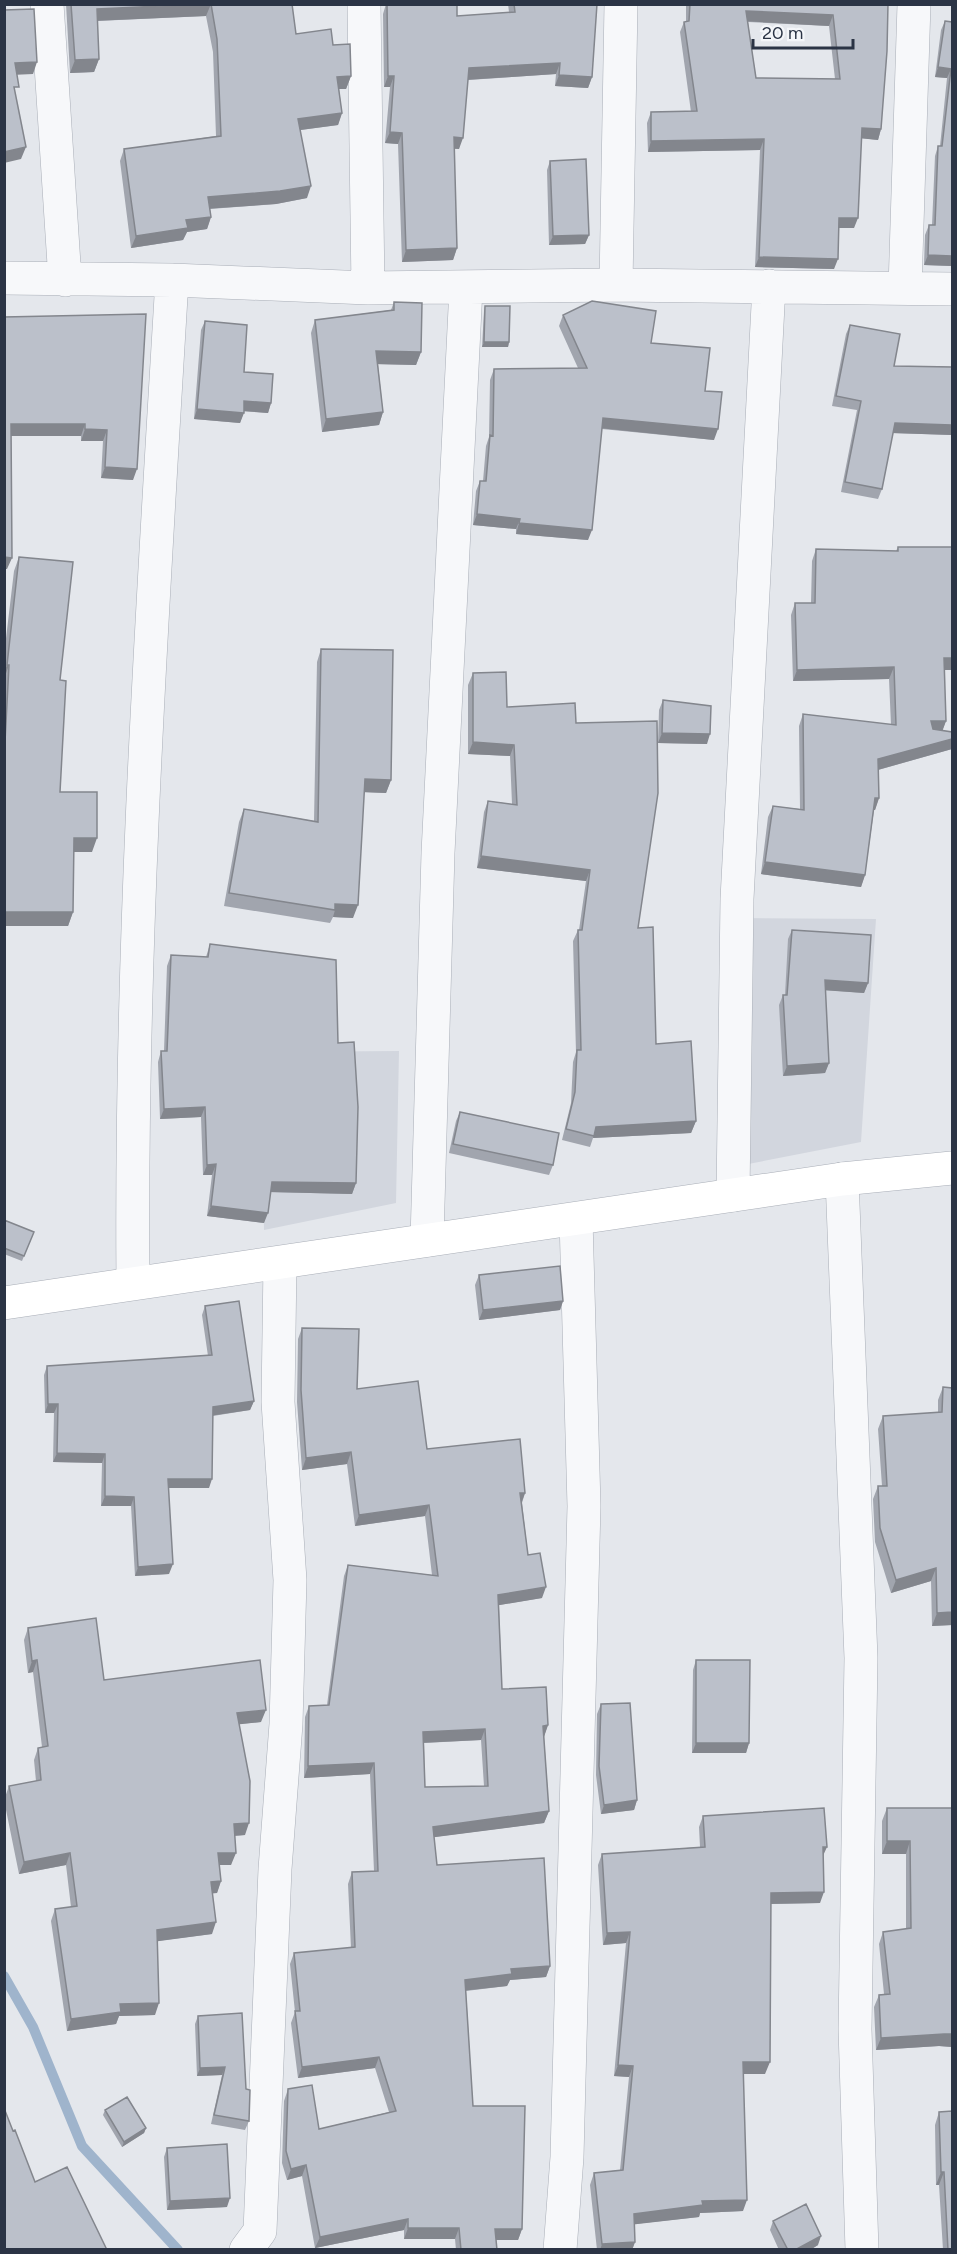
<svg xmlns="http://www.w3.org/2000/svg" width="957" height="2254" viewBox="0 0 957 2254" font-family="Figtree,sans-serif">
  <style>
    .built { fill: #d2d6de }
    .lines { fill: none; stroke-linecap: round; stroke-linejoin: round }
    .stream { stroke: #9fb4cc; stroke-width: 10 }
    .street-casing { stroke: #a9aeb7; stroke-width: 34 }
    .secondary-casing { stroke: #a9aeb7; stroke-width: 34 }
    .street { stroke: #f7f8fa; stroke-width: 33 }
    .secondary { stroke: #fff; stroke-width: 33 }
    .wall { fill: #a1a5ae; fill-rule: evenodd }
    .shaded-wall { fill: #83868d }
    .building { fill: #bbc0ca; stroke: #83868d; stroke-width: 1.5; fill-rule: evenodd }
  </style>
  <rect width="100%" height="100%" fill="#e4e7ec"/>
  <!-- built -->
  <path class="built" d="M 743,918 L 876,919 L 861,1142 L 743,1165 Z
    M 399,1051 L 396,1203 L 264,1230 L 261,1052 Z"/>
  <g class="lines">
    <!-- stream -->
    <path class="stream" d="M 4,1976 L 33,2027 L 82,2146 L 178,2250"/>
    <!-- street casing -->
    <g class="street-casing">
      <path id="street" d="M 47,4 L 65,280
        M 364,4 L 368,288
        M 4,278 L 172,280 L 368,288 L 616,285 L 952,289
        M 616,285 L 621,4
        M 905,288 L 914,4
        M 842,1179 L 861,1658 L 855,2029 L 862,2250
        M 733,1195 L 737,899 L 769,286
        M 427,1240 L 438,853 L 466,288
        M 133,1282 C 130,948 152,614 172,280
        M 246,2250 L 260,2231 L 275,1869 L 286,1724 L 290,1580 L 278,1402 L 280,1263
        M 560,2250 L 567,2157 L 584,1506 L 576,1219"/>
    </g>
    <!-- secondary casing -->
    <g class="secondary-casing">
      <path id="secondary" d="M 4,1303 L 842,1179 L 952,1168"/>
    </g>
    <!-- street -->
    <use href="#street" class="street"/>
    <!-- secondary -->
    <use href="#secondary" class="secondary"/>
  </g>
  <!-- wall -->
  <path class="wall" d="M 66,4 L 292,4 L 296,34 L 333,45 L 351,76 L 346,89 L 339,89 L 342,113 L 338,125 L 300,130 L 307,198 L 276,204 L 210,209 L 211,217 L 207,229 L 187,232 L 183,240 L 131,248 L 120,161 L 124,149 L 216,136 L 213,52 L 206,16 L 97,21 L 99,59 L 94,72 L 70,73 Z
    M 386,4 L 457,4 L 457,16 L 509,12 L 508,4 L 597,4 L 592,77 L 588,88 L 555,86 L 556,74 L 468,80 L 459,149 L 454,149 L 457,248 L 453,260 L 402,262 L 398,144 L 385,143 L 390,87 L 384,87 L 383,14 Z
    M 686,4 L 888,4 L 881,129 L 878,140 L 861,138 L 854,228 L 839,228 L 834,269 L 755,267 L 760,150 L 648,152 L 647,123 L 651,112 L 691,112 L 680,32 L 684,22 L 686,22 ZM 748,22 L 829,26 L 835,79 L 756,78 Z
    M 945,21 L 952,22 L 952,266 L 924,265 L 925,235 L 929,225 L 932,225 L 935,156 L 938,146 L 940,146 L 947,78 L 935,77 L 941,30 Z
    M 550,161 L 589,235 L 585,244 L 549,245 L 547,170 Z
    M 394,302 L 421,352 L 416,365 L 378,364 L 383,412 L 379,425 L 322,432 L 311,333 L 315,320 L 391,310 Z
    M 485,306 L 509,342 L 508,347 L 482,347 L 484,311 Z
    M 146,314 L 133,480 L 101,478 L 103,441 L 81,441 L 81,436 L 11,436 L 7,569 L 4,569 L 4,317 Z
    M 563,315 L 651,343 L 705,391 L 714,440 L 602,429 L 588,540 L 516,534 L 516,529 L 473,525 L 476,491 L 480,481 L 483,481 L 486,446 L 489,437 L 490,380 L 494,369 L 578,368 L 559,326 Z
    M 205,321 L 244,372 L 271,403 L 268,413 L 244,411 L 240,423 L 194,419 L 201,330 Z
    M 850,325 L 894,366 L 952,367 L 952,435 L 893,433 L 882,489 L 878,499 L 841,492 L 857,410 L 832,406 L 846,334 Z
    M 898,547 L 944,670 L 946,721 L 942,731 L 952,732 L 952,749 L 878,770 L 879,798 L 875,810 L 874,810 L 865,875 L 861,887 L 761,874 L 768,817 L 773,806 L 800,809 L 799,726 L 803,714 L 891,725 L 889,679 L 793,681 L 791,615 L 795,603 L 811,603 L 812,561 L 816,549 L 896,551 Z
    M 19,557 L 60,680 L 60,792 L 92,852 L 73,852 L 73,912 L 68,926 L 4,926 L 4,655 L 14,571 Z
    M 321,649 L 391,780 L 386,793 L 364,792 L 353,918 L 333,917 L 330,923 L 224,906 L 239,822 L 244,809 L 314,821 L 317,662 Z
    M 473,673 L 507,707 L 576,723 L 638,928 L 656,1044 L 696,1121 L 691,1133 L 593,1138 L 590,1147 L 562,1140 L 571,1103 L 573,1062 L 576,1052 L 573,941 L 578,930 L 579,930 L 586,881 L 477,868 L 484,812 L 488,801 L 512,804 L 510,756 L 468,754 L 468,685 Z
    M 663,700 L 707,744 L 658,743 L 659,710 Z
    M 792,930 L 868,983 L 864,993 L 825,990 L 829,1063 L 825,1073 L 783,1076 L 779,1005 L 783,995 L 785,995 L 788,939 Z
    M 210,944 L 338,1043 L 356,1183 L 352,1194 L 270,1192 L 264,1223 L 207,1216 L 212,1175 L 203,1175 L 201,1117 L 160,1119 L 158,1062 L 161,1051 L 164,1051 L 167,966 L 171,955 L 206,957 Z
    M 460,1112 L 553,1165 L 549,1175 L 449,1153 L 456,1121 Z
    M 4,1220 L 34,1232 L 22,1261 L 4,1254 Z
    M 479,1275 L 563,1301 L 560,1310 L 479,1320 L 475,1285 Z
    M 205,1306 L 254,1401 L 250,1410 L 213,1416 L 209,1488 L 168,1488 L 169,1574 L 135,1576 L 131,1506 L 101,1506 L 102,1463 L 53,1462 L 54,1413 L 45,1413 L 44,1375 L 47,1366 L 208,1356 L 202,1315 Z
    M 302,1328 L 357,1389 L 427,1449 L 525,1493 L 522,1503 L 528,1555 L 542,1598 L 499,1605 L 502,1689 L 548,1725 L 544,1736 L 549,1811 L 544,1823 L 434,1837 L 437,1865 L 550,1966 L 546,1977 L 510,1980 L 507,1986 L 466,1991 L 473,2106 L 522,2229 L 518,2240 L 496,2240 L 497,2250 L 456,2250 L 455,2239 L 404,2239 L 404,2230 L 315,2248 L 302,2176 L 287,2180 L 282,2163 L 284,2101 L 288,2089 L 319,2129 L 389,2112 L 375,2068 L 298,2078 L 291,2023 L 295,2012 L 290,1964 L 294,1953 L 351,1948 L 348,1884 L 352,1872 L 374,1871 L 370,1774 L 304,1778 L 305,1717 L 309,1706 L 327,1705 L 344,1576 L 348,1565 L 432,1575 L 425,1516 L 355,1526 L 347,1464 L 302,1470 L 297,1402 L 298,1339 ZM 481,1740 L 484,1786 L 425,1787 L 424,1743 Z
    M 943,1387 L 952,1388 L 952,1625 L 932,1626 L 931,1581 L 891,1593 L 875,1542 L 873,1499 L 878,1486 L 882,1486 L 878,1429 L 883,1416 L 938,1413 L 938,1400 Z
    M 28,1628 L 104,1680 L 261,1722 L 239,1724 L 245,1835 L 235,1836 L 231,1865 L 219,1865 L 221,1881 L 217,1893 L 213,1893 L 212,1934 L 157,1941 L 155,2015 L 119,2016 L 116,2024 L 67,2031 L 51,1921 L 55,1909 L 71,1907 L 66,1865 L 19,1874 L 4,1800 L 9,1786 L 36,1781 L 34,1760 L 38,1748 L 42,1747 L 33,1672 L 28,1673 L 24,1640 Z
    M 696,1660 L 749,1743 L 746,1753 L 692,1753 L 693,1670 Z
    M 601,1704 L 637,1800 L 634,1810 L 601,1814 L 596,1775 L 597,1714 Z
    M 887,1808 L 952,1808 L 952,2047 L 939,2046 L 876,2050 L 874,2007 L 879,1995 L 884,1994 L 879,1944 L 883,1932 L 906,1929 L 906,1854 L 882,1854 L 882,1821 Z
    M 703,1816 L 823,1857 L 820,1903 L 771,1904 L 765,2074 L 743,2074 L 743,2211 L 700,2213 L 699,2217 L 634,2224 L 635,2242 L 632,2250 L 597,2250 L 590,2185 L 594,2173 L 620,2170 L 629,2077 L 614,2076 L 626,1943 L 603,1945 L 598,1865 L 602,1854 L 700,1847 L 699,1827 Z
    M 198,2016 L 246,2089 L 249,2121 L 245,2130 L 211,2124 L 222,2075 L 197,2076 L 195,2024 Z
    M 105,2110 L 146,2128 L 144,2133 L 122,2147 L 103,2115 Z
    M 939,2112 L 952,2250 L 943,2250 L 939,2185 L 936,2185 L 935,2125 Z
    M 167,2148 L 227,2207 L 167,2210 L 164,2157 Z
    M 773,2221 L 818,2245 L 810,2250 L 779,2250 L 770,2230 Z"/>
  <!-- shaded-wall -->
  <path class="shaded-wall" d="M 211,4 L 206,16 L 92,21 L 97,9 Z
    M 746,11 L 833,15 L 829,26 L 742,21 Z
    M 99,59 L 94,72 L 70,73 L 75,60 Z
    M 37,62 L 33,74 L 11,75 L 15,63 Z
    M 560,63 L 556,74 L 465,80 L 469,68 Z
    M 938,67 L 951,69 L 947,78 L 935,77 Z
    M 559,75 L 592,77 L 588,88 L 555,86 Z
    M 351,76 L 346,89 L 333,89 L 337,77 Z
    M 388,76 L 394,76 L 390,87 L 384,87 Z
    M 342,113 L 338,125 L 293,131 L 298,119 Z
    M 862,128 L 881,129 L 878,140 L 858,138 Z
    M 390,132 L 402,133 L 398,144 L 385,143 Z
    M 454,137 L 463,138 L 459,149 L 449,148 Z
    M 764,139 L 760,150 L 648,152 L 651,141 Z
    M 26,147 L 21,159 L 4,163 L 4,152 Z
    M 311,186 L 307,198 L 276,204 L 204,209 L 208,197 Z
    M 211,217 L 207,229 L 187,232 L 183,240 L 131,248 L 136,236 L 186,220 Z
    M 839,218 L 858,218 L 854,228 L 836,228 Z
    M 589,235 L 585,244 L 549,245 L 553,236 Z
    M 457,248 L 453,260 L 402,262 L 406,250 Z
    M 928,255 L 952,256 L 952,266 L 924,265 Z
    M 759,257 L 838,259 L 834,269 L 755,267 Z
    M 484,342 L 509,342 L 508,347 L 482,347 Z
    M 376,351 L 421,352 L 416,365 L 372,364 Z
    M 244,401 L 271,403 L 268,413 L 241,411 Z
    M 197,409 L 244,413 L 240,423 L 194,419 Z
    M 383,412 L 379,425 L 322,432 L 326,419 Z
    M 603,418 L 718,429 L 714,440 L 599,428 Z
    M 895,423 L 952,425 L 952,435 L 891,433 Z
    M 11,424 L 85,424 L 81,436 L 7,436 Z
    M 85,429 L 107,430 L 103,441 L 81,441 Z
    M 105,467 L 137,469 L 133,480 L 101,478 Z
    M 477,514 L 520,519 L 516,529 L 473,525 Z
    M 519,523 L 592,530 L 588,540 L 516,534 Z
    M 4,557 L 12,558 L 7,569 L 4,569 Z
    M 944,658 L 952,658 L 952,670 L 939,670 Z
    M 7,665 L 9,665 L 4,679 L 4,672 Z
    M 894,667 L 889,679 L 793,681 L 797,670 Z
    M 931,721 L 946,721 L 942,732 L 926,733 Z
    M 662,733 L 710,734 L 707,744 L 658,743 Z
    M 952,739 L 952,749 L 874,771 L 878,759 Z
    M 473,742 L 514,745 L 510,756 L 468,754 Z
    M 365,779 L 391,780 L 386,793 L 360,792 Z
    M 875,798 L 879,798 L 875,810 L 871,810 Z
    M 74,838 L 97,838 L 92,852 L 69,852 Z
    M 481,856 L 590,870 L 586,881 L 477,868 Z
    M 765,862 L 865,875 L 861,887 L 761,874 Z
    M 335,904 L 358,905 L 353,918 L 333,917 L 335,910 Z
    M 4,912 L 73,912 L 68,926 L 4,926 Z
    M 825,980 L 868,983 L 864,993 L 821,990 Z
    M 829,1063 L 825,1073 L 783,1076 L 787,1066 Z
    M 205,1107 L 201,1117 L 160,1119 L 164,1109 Z
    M 696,1121 L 691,1133 L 593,1138 L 596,1127 Z
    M 216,1164 L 212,1175 L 203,1175 L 207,1165 Z
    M 272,1182 L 356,1183 L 352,1194 L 268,1192 Z
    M 211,1206 L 268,1213 L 264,1223 L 207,1216 Z
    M 563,1301 L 560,1310 L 479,1320 L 483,1310 Z
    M 254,1401 L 250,1410 L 209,1416 L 213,1407 Z
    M 48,1404 L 58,1404 L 54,1413 L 45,1413 Z
    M 351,1452 L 347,1464 L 302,1470 L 306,1458 Z
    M 57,1453 L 105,1454 L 102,1463 L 53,1462 Z
    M 168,1479 L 212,1479 L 209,1488 L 165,1488 Z
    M 520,1493 L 525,1493 L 521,1504 Z
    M 105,1496 L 134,1497 L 131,1506 L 101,1506 Z
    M 429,1505 L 425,1516 L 355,1526 L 359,1515 Z
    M 173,1564 L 169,1574 L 135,1576 L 138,1567 Z
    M 936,1568 L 931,1581 L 891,1593 L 896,1580 Z
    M 546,1587 L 542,1598 L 494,1606 L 498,1595 Z
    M 952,1612 L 952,1625 L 932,1626 L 937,1613 Z
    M 37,1660 L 33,1672 L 28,1673 L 32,1661 Z
    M 266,1710 L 261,1722 L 233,1725 L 237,1713 Z
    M 548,1725 L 544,1737 L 543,1726 Z
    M 485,1729 L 481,1740 L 419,1743 L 423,1732 Z
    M 696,1743 L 749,1743 L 746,1753 L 692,1753 Z
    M 374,1763 L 370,1774 L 304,1778 L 308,1766 Z
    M 637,1800 L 634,1810 L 601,1814 L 604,1805 Z
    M 549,1811 L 544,1823 L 428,1838 L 433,1827 Z
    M 249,1823 L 245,1835 L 230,1836 L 234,1824 Z
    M 887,1841 L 910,1841 L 906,1854 L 882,1854 Z
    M 823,1847 L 827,1847 L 822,1858 Z
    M 70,1853 L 66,1865 L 19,1874 L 24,1862 Z
    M 218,1853 L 236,1853 L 231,1865 L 214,1865 Z
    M 221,1881 L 217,1893 L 207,1894 L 211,1882 Z
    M 824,1892 L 820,1903 L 767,1904 L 771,1893 Z
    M 216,1922 L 212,1934 L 152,1942 L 157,1930 Z
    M 630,1932 L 626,1943 L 603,1945 L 607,1933 Z
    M 550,1966 L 546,1977 L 510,1980 L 507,1986 L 461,1991 L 465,1980 L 511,1969 Z
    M 159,2003 L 155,2015 L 119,2016 L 116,2024 L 67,2031 L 71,2019 L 120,2004 Z
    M 944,2034 L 952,2034 L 952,2047 L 939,2046 L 876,2050 L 881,2038 Z
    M 379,2057 L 375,2068 L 298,2078 L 302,2067 Z
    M 743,2062 L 770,2062 L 765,2074 L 739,2074 Z
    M 618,2065 L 633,2066 L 629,2077 L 614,2076 Z
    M 225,2067 L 222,2075 L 197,2076 L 200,2068 Z
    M 146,2128 L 144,2133 L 122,2147 L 124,2142 Z
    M 306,2165 L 302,2176 L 287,2180 L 291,2169 Z
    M 941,2172 L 944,2172 L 939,2185 L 936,2185 Z
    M 230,2198 L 227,2207 L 167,2210 L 170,2201 Z
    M 747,2200 L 743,2211 L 700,2213 L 699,2217 L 629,2225 L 634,2214 L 702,2201 Z
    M 408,2219 L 404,2230 L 315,2248 L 320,2237 Z
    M 408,2228 L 459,2228 L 455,2239 L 404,2239 Z
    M 495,2229 L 522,2229 L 518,2240 L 491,2240 Z
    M 821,2236 L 818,2245 L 810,2250 L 795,2250 Z
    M 635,2242 L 632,2250 L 600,2250 L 602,2244 Z"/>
  <!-- building -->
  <path class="building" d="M 71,4 L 203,4 L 97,9 L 99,59 L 75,60 Z
    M 211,4 L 292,4 L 296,34 L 331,29 L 333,45 L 350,44 L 351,76 L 337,77 L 342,113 L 298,119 L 311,186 L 280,191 L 208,197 L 211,217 L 186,220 L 188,228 L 136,236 L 124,149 L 221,136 L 217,39 Z
    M 387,4 L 457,4 L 457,16 L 515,12 L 514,4 L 597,4 L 592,77 L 559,75 L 560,63 L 469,68 L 463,138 L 454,137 L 457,248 L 406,250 L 402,133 L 390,132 L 394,76 L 388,76 Z
    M 690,4 L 888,4 L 887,51 L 881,129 L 862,128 L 858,218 L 839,218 L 838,259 L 759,257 L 764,139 L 651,141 L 651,112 L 697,111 L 684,22 L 689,21 ZM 746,11 L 833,15 L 840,79 L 756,78 Z
    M 34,9 L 37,62 L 15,63 L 19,87 L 14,87 L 26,147 L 4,152 L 4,10 Z
    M 945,21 L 952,22 L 952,256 L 928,255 L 929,225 L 935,225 L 938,146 L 942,146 L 951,69 L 938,67 Z
    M 586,159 L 589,235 L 553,236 L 550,161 Z
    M 592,301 L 656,311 L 651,343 L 710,348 L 705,391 L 722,392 L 718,429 L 603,418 L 592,530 L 519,523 L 520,519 L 477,514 L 480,481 L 486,481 L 490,435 L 493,436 L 494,369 L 587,368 L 563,315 Z
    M 394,302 L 422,303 L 421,352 L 376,351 L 383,412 L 326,419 L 315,320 L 394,310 Z
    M 485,306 L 510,306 L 509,342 L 484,342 Z
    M 146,314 L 137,469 L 105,467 L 107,430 L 85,429 L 85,424 L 11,424 L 12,558 L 4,557 L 4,317 Z
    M 205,321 L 247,325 L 244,372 L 273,374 L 271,403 L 244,401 L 244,413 L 197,409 Z
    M 850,325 L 900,334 L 894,366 L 952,367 L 952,425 L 895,423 L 882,489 L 845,482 L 861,401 L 836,396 Z
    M 898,547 L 952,547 L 952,658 L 944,658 L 946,721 L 931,721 L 933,729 L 952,732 L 952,739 L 878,759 L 879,798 L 875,798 L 865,875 L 765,862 L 773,806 L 804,810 L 803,714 L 896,725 L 894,667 L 797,670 L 795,603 L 815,603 L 816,549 L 898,551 Z
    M 19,557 L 73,562 L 60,680 L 66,681 L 60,792 L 97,792 L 97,838 L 74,838 L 73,912 L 4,912 L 4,761 L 9,665 L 7,665 Z
    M 321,649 L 393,650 L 391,780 L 365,779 L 358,905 L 335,904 L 335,910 L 229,893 L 244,809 L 318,822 Z
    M 506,672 L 507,707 L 575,703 L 576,723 L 657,721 L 658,793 L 638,928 L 653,927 L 656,1044 L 691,1041 L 696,1121 L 596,1127 L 594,1136 L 566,1129 L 575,1092 L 577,1050 L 581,1050 L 578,930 L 582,930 L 590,870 L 481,856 L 488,801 L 517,805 L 514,745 L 473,742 L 473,673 Z
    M 663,700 L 711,706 L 710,734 L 662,733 Z
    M 792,930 L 871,935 L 868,983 L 825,980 L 829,1063 L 787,1066 L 783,995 L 787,995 Z
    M 210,944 L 336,960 L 338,1043 L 354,1042 L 358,1107 L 356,1183 L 272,1182 L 268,1213 L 211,1206 L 216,1164 L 207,1165 L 205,1107 L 164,1109 L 161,1051 L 167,1051 L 171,955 L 208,957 Z
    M 460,1112 L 559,1133 L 553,1165 L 453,1144 Z
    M 4,1220 L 34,1232 L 24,1256 L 4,1248 Z
    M 560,1266 L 563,1301 L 483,1310 L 479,1275 Z
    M 239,1301 L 254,1401 L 213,1407 L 212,1479 L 168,1479 L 173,1564 L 138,1567 L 134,1497 L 105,1496 L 105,1454 L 57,1453 L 58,1404 L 48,1404 L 47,1366 L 212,1355 L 205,1306 Z
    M 302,1328 L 359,1329 L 357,1389 L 418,1381 L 427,1449 L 520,1439 L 525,1493 L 520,1493 L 528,1555 L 540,1553 L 546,1587 L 498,1595 L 502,1689 L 546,1687 L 548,1725 L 543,1726 L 549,1811 L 433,1827 L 437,1865 L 544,1858 L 550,1966 L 511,1969 L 512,1974 L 465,1980 L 473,2106 L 525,2106 L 522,2229 L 495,2229 L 497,2250 L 461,2250 L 459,2228 L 408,2228 L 408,2219 L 320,2237 L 306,2165 L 291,2169 L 286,2151 L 288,2089 L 312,2085 L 319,2129 L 396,2111 L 379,2057 L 302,2067 L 295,2011 L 300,2011 L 294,1953 L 355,1947 L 352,1872 L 378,1871 L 374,1763 L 308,1766 L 309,1706 L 329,1705 L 348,1565 L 438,1576 L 429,1505 L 359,1515 L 351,1452 L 306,1458 L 301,1390 ZM 485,1729 L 488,1786 L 425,1787 L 423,1732 Z
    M 943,1387 L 952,1388 L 952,1612 L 937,1613 L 936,1568 L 896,1580 L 880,1528 L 878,1486 L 887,1486 L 883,1416 L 942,1412 Z
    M 96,1618 L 104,1680 L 260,1660 L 266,1710 L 237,1713 L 250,1781 L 249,1823 L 234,1824 L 236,1853 L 218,1853 L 221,1881 L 211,1882 L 216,1922 L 157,1930 L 159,2003 L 120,2004 L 121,2012 L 71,2019 L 55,1909 L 77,1906 L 70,1853 L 24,1862 L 9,1786 L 41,1780 L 38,1748 L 48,1746 L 37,1660 L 32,1661 L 28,1628 Z
    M 696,1660 L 750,1660 L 749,1743 L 696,1743 Z
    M 630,1703 L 637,1800 L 604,1805 L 599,1766 L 601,1704 Z
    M 824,1808 L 827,1847 L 823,1847 L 824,1892 L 771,1893 L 770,2062 L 743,2062 L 747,2200 L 702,2201 L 703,2205 L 634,2214 L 635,2242 L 602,2244 L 594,2173 L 623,2170 L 633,2066 L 618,2065 L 630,1932 L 607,1933 L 602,1854 L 705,1847 L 703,1816 Z
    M 887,1808 L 952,1808 L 952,2034 L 944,2034 L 881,2038 L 879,1995 L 890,1994 L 883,1932 L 911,1928 L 910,1841 L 887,1841 Z
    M 242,2013 L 246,2089 L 250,2090 L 249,2121 L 214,2115 L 225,2067 L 200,2068 L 198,2016 Z
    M 127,2097 L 146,2128 L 124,2142 L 105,2110 Z
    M 4,2108 L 13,2131 L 15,2130 L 35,2182 L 67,2167 L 107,2250 L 4,2250 Z
    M 952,2111 L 952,2250 L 948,2250 L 944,2172 L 941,2172 L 939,2112 Z
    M 227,2144 L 230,2198 L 170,2201 L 167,2148 Z
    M 806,2204 L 821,2236 L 795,2250 L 788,2250 L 773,2221 Z"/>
  <!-- border -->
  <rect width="957" height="2254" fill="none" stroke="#2b3445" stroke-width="12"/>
  <!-- scale -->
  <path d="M753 39v9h100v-9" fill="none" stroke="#2b3445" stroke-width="3"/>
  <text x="762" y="39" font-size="18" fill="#2b3445" stroke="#f4f6f9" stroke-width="4.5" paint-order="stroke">20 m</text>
</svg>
